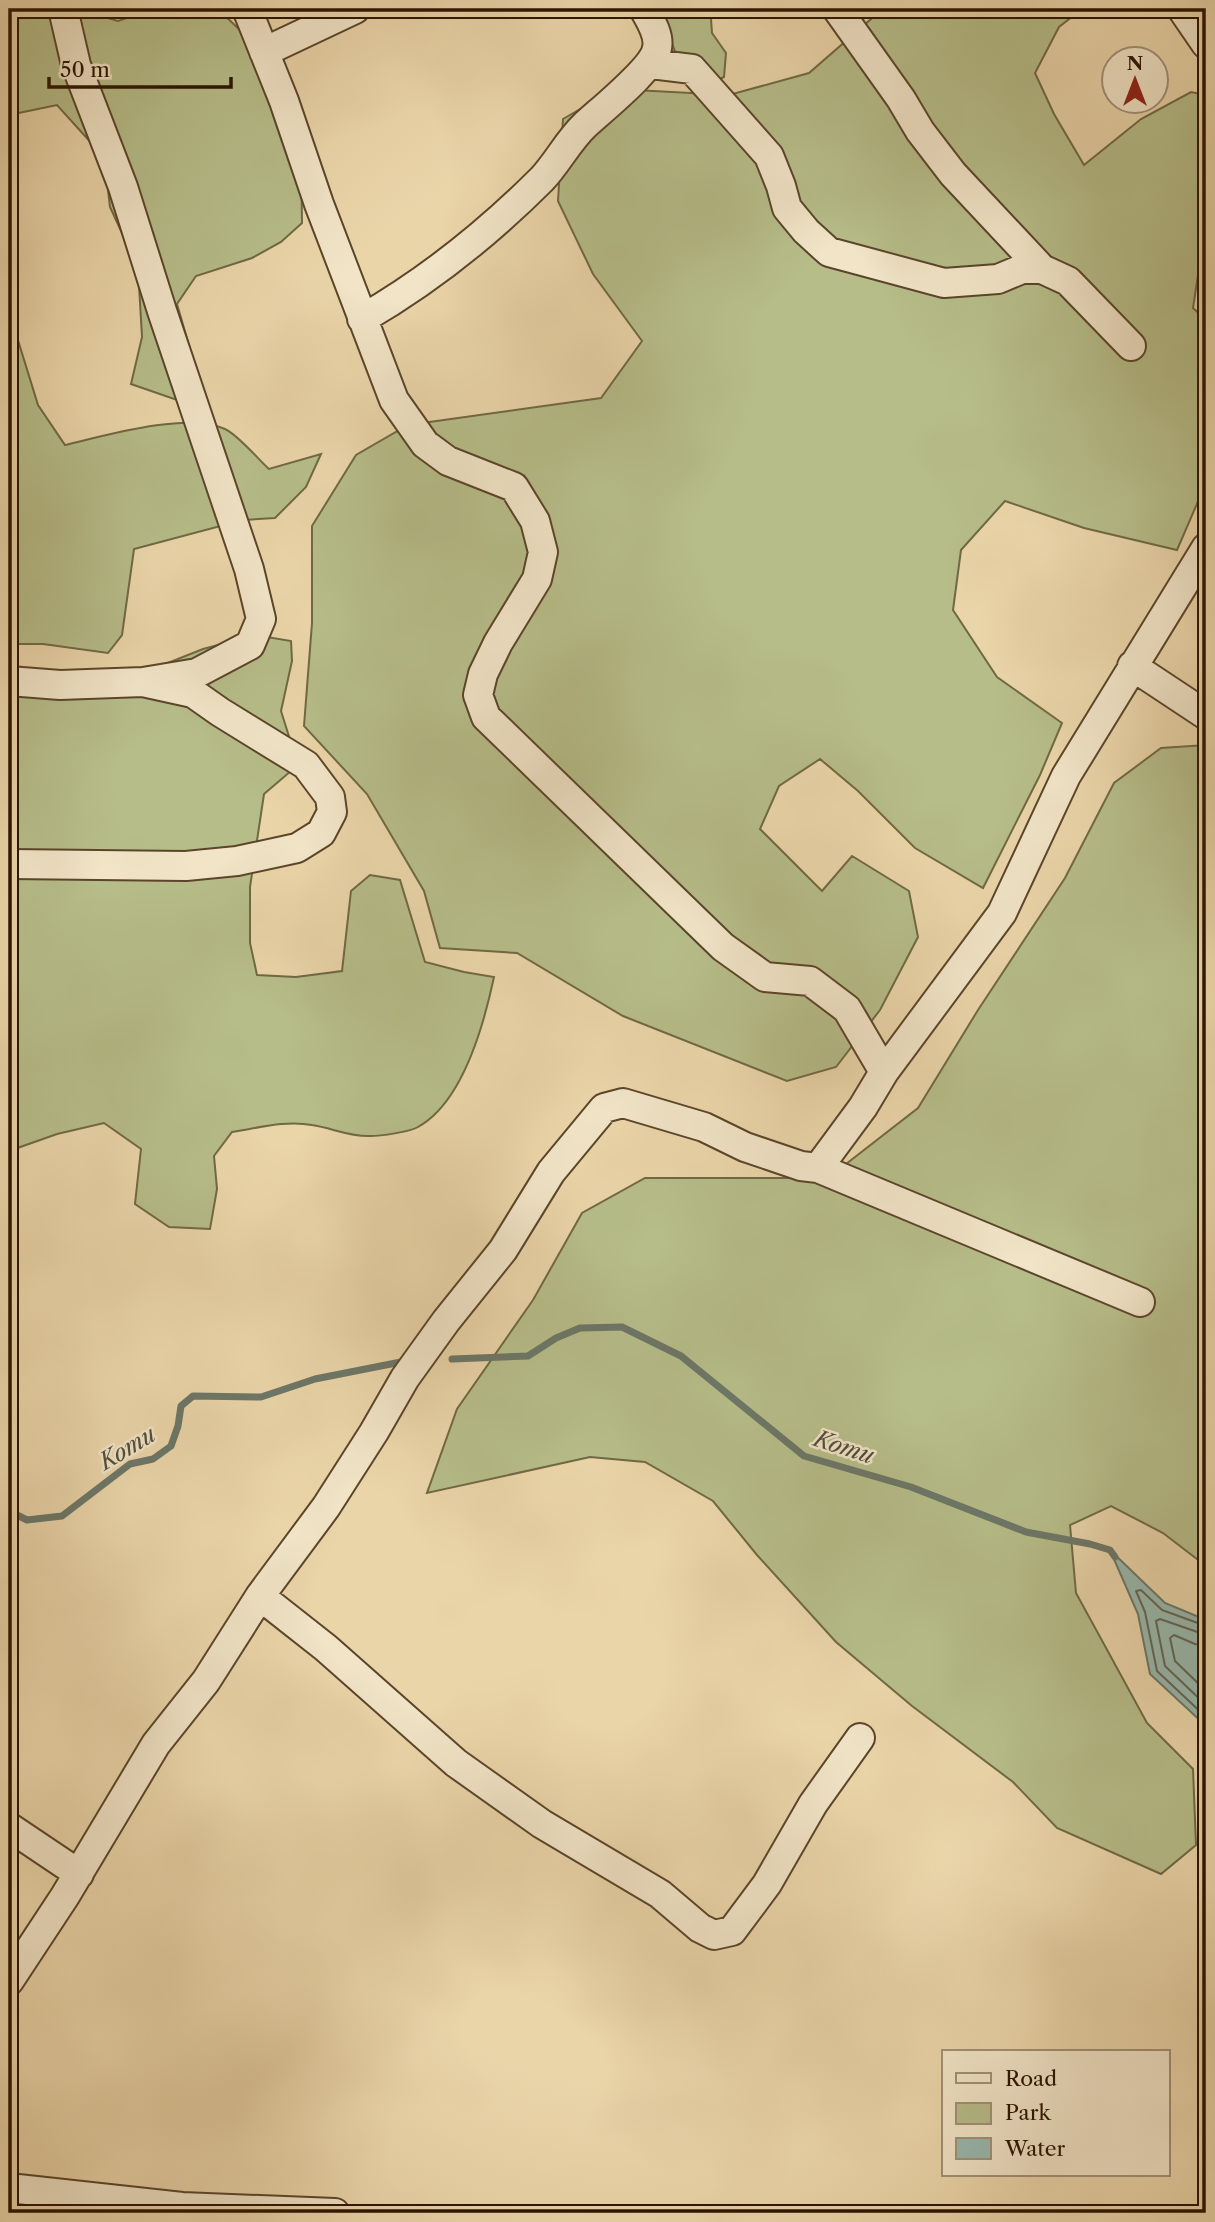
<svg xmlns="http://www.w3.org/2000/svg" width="1215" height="2222" viewBox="0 0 1215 2222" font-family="'Libre Caslon Text',serif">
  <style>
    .green { fill: #b6bd89; stroke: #706944; stroke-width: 2 }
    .water { fill: #98b8ad; stroke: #6c7768; stroke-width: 2 }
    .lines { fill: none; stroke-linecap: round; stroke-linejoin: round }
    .shore { stroke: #626656; stroke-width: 2 }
    .stream { stroke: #6c7768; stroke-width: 7 }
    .minor-casing { stroke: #5b452a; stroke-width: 32 }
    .minor { stroke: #f1e4c7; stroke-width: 28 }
    .labels { text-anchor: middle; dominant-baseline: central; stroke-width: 5; stroke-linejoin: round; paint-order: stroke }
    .water-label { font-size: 23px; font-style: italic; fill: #514e3d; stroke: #f1e4c7 }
  </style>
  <rect width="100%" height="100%" fill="#ead5a9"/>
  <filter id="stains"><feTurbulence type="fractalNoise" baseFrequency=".00286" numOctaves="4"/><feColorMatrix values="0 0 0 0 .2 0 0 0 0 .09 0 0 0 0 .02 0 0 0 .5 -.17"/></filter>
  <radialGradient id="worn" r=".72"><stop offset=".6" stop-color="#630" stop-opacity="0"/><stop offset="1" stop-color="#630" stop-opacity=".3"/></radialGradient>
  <!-- green -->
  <path class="green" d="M 9,9 L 77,9 L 118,21 L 153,9 L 218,9 L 245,35 L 301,148 L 302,223 L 281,242 L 252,258 L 196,276 L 177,304 L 190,349 L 177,400 L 131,384 L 142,337 L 138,268 L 110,207 L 104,157 L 57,105 L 9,115 Z
    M 660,9 L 724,9 L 711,19 L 712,33 L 726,53 L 724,77 L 708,85 L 678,60 Z
    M 870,9 L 1082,9 L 1059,27 L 1035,73 L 1054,114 L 1084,165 L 1141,119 L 1191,92 L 1206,95 L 1206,249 L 1201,255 L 1193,308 L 1206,320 L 1206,483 L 1177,550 L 1084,528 L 1005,501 L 961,550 L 953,610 L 997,677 L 1062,723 L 1040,775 L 983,888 L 915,848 L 858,791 L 820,759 L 779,786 L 760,829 L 822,891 L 852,856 L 909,891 L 918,937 L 880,1010 L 836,1067 L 787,1081 L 623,1016 L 517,953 L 440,948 L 424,891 L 367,794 L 304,726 L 312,623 L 312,526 L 356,455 L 408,425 L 601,398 L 642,341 L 593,274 L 558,201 L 563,119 L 615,89 L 729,95 L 809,73 L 871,19 Z
    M 9,311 L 38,405 L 65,445 C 103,436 188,411 225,429 C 237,434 259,460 269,469 L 321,454 L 306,487 L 275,518 L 243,520 L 134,549 L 122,635 L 108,653 L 43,644 L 9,644 Z
    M 255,635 L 291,641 L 292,661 L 281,711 L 298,765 L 264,794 L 250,887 L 250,943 L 257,975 L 296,977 L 342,971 L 351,891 L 370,875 L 400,880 L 425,962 L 464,972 L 494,977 C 484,1024 463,1102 418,1127 C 409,1132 381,1136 370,1136 C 350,1137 332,1128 312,1125 C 286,1120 258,1128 232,1132 L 214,1156 L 217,1189 L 210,1229 L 169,1227 L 135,1204 L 141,1149 L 104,1123 L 57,1134 L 9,1151 L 9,690 L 135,676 L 203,649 Z
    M 1206,745 L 1206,1566 L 1163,1533 L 1111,1506 L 1070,1525 L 1076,1593 L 1147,1723 L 1193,1769 L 1196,1845 L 1161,1874 L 1057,1828 L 1013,1782 L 912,1706 L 836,1642 L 757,1555 L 713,1501 L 645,1462 L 590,1457 L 427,1493 L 457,1409 L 533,1300 L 582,1213 L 645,1178 L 828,1178 L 918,1108 L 978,1010 L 1065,878 L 1114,783 L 1161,748 Z"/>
  <!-- water -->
  <path class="water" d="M 1110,1550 L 1165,1603 L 1206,1620 L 1206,1726 L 1150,1674 L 1138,1614 Z"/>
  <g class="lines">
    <!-- shore -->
    <path class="shore" d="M 1206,1626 L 1162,1610 L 1141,1590 L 1136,1591 L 1145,1612 L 1157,1671 L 1206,1717
      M 1206,1635 L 1160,1619 L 1156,1621 L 1165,1666 L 1206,1705
      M 1206,1645 L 1195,1644 L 1174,1635 L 1170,1638 L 1175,1661 L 1206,1691"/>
    <!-- stream -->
    <path class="stream" d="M 452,1359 L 528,1356 L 556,1338 L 580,1328 L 622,1327 L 681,1356 L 804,1456 L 911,1487 L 1026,1532 L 1090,1544 L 1110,1550 L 1115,1557
      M 9,1511 L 27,1520 L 62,1516 L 130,1464 L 153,1459 L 171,1446 L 178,1426 L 181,1406 L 193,1396 L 261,1397 L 315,1379 L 406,1361"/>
    <!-- minor casing -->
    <g class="minor-casing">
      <path id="minor" d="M 63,9 L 76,65 L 123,187 L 162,311 L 249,569 L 261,619 L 250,645 L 197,673 L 143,682
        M 247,9 L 284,101 L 319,204 L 394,400 L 425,444 L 448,461 L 514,487 L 535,521 L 543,552 L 537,579 L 498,643 L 483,674 L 478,695 L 486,717 L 723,947 L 765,977 L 810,981 L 847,1009 L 884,1072
        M 837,9 L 901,99 L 920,131 L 953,174 L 1042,269
        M 1182,9 L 1206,44
        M 264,52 L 355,9
        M 651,64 L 692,69 L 769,156 L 781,186 L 787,208 L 806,231 L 829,252 L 944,283 L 998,279 L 1022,269 L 1042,269 L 1068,281 L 1131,346
        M 362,319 C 428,281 488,233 542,179 C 558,162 568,141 585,125 C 601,110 654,68 657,48 C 660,35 650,20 644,9
        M 1132,666 L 1206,715
        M 9,681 L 60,685 L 143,682 L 193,693 L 220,712 L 306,765 L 330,797 L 332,812 L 321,833 L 297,848 L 237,861 L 186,866 L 9,864
        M 818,1168 L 1140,1302
        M 260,1596 L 326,1648 L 456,1763 L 542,1824 L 660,1894 L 700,1928 L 714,1935 L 732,1931 L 767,1884 L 813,1804 L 860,1738
        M 9,1827 L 79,1874
        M 9,1981 L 65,1896 L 156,1744 L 206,1681 L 260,1596 L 326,1507 L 374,1432 L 405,1378 L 446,1321 L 503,1250 L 551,1172 L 604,1108 L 623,1103 L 704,1127 L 745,1147 L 801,1166 L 818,1168 L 863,1107 L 884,1072 L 1002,913 L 1066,776 L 1206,548
        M 9,2188 L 182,2207 L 335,2213"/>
    </g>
    <!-- minor -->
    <use href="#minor" class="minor"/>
  </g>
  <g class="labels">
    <!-- water labels -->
    <g class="water-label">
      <text transform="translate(844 1447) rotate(18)">Komu</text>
      <text transform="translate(127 1448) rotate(-31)">Komu</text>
    </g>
  </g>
  <!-- margin -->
  <rect width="1215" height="2222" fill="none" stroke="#ead5a9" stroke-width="35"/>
  <rect x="10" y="10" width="1194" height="2201" fill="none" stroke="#2b1500" stroke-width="3.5"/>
  <rect x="18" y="18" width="1180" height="2187" fill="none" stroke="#2b1500" stroke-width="2"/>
  <!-- legend -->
  <rect x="942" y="2050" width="228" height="126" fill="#f1e4c7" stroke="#a29177" stroke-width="2"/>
  <rect x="956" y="2073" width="35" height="10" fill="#f1e4c7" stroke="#a29177" stroke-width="2"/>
  <text x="1005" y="2086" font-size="21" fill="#2b1500">Road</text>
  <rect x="956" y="2103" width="35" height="21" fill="#b6bd89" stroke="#a29177" stroke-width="2"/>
  <text x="1005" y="2120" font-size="21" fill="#2b1500">Park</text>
  <rect x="956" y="2138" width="35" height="21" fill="#98b8ad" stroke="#a29177" stroke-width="2"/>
  <text x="1005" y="2156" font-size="21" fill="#2b1500">Water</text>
  <!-- north arrow -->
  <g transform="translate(1135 80)"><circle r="33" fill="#f1e4c7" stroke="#a29177" stroke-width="2"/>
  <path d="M0-5L12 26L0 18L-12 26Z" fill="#8f2418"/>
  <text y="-10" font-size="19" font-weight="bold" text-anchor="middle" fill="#2b1500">N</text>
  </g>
  <!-- scale -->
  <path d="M49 77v10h182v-10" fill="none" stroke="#2b1500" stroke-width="3.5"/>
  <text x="60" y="77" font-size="21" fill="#2b1500" stroke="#f1e4c7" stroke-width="5" paint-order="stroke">50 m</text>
  <rect width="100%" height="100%" filter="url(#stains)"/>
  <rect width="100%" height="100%" fill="url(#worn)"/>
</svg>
